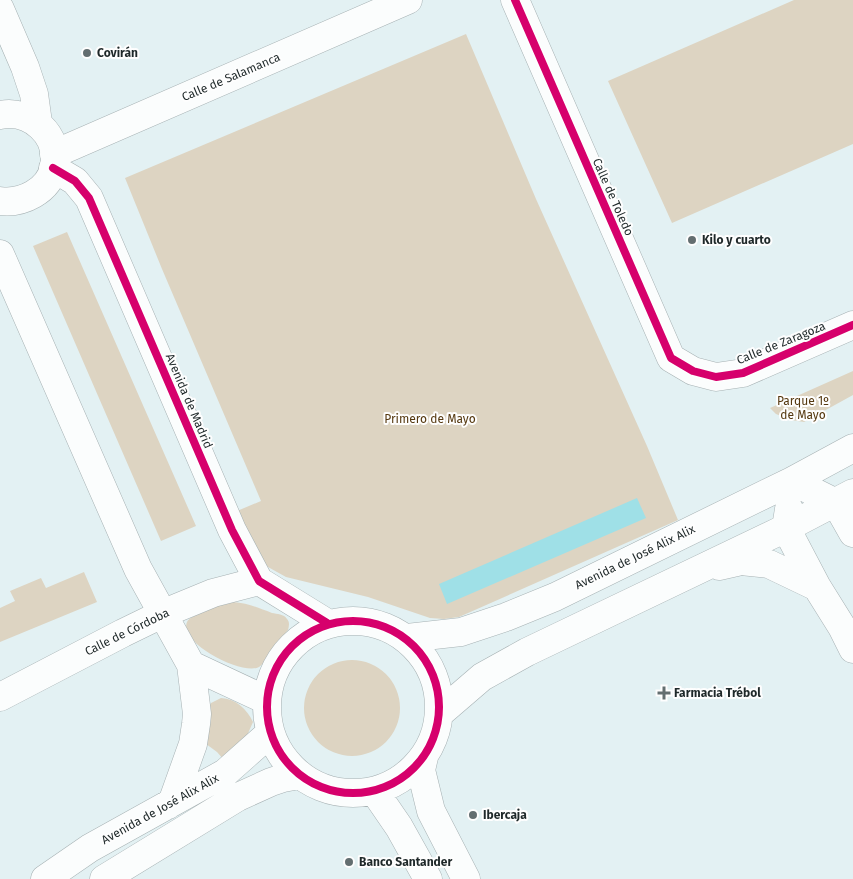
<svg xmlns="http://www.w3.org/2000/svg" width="853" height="879" viewBox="0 0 853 879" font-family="'Fira Sans',sans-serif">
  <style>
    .green { fill: #ddd4c2 }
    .water { fill: #9fe0e7 }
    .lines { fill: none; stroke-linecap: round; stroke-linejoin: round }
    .street-casing { stroke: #a6b1b3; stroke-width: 29 }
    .secondary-casing { stroke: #a6b1b3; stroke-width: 29 }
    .street { stroke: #fbfdfd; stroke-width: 28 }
    .secondary { stroke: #fbfdfd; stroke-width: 28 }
    .cycleway-casing { stroke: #fefefe; stroke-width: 11 }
    .cycleway { stroke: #d6006c; stroke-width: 8 }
    .poi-dot { fill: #636e70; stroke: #fefefe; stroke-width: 2 }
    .labels { text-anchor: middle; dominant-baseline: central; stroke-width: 4; stroke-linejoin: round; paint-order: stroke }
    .poi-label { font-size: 12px; font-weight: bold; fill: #1e2829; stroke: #fefefe; text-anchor: start }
    .street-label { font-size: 12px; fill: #1e2829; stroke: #fefefe }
    .park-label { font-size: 12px; fill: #55380f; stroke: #fefefe }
  </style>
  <rect width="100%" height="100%" fill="#e3f1f3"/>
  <!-- green -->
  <path class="green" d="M 794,0 L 853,0 L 853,144 L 672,223 L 608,81 Z
    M 466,34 L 536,199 L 647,446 L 678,520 L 459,617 L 444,619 L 430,618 L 368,597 L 286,577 L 268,567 L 257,553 L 237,511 L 261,501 L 162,269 L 125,178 Z
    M 67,232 L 196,526 L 161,541 L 33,246 Z
    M 853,371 L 853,395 L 804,422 L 791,420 L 776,414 L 770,408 Z
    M 84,572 L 97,602 L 0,642 L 0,608 L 15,601 L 10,591 L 41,578 L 46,588 Z
    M 233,602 C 248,603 258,608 272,613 C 277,614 284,614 287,619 C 290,622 289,626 288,630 C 282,637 265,664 259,667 C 243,676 178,643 187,622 C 189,618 195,615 200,613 C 209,608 221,603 233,602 Z
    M304 708a48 48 0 1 1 96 0a48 48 0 1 1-96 0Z
    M 221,698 C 236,699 247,709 253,722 L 246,738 L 224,760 L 217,752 L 202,741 L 209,707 L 211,703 Z"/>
  <!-- water -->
  <path class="water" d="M 637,498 L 646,518 L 447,604 L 439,584 Z"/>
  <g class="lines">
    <!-- street casing -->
    <g class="street-casing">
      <path id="street" d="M 515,0 L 671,358 L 693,371 L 716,377 L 743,373 L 853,325
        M 54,154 L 408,0
        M 53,168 L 75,181 L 89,198 L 232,530 L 259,581 L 327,623
        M 0,254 L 138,569 L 191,665 L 266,700
        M 792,481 L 836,503 L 853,533
        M 789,509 L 786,528 L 817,587 L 842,627 L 853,649
        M 719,566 L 741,561 L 769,564 L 817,587
        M267 707a86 86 0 1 1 172 0a86 86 0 1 1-172 0Z
        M 407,638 L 461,632 L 506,617 L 555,597 L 792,481 L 853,448
        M 0,697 L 123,633 L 162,614 L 213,593 L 259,581
        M 439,714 L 482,677 L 527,652 L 786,528 L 853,493
        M 424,757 L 421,770 L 431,811 L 466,879
        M 375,792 L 399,827 L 428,879
        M 168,805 L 173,800 L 193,744 L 196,724 L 197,714 L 191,665
        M 45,879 L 90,848 L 225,773 L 270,733
        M 104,879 L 238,797 L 271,782 L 283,778 L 299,775"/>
    </g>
    <!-- secondary casing -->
    <g class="secondary-casing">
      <path id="secondary" d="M 0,9 L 25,67 L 34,94 L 38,123
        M 0,115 C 31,109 60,135 54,167 C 49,191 22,204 0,201"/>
    </g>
    <!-- street -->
    <use href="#street" class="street"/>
    <!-- secondary -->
    <use href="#secondary" class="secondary"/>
    <!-- cycleway casing -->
    <g class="cycleway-casing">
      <path id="cycleway" d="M 515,0 L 671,358 L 693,371 L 716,377 L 743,373 L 853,325
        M 53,168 L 75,181 L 89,198 L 232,530 L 259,581 L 327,623
        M267 707a86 86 0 1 1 172 0a86 86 0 1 1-172 0Z"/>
    </g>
    <!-- cycleway -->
    <use href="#cycleway" class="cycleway"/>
  </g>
  <!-- markers -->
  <g class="poi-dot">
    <circle cx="87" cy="53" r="5"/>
    <circle cx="692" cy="240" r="5"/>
    <path d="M661.5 685.5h5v5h5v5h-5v5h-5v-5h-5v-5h5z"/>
    <circle cx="473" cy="815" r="5"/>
    <circle cx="349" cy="862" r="5"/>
  </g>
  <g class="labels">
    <!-- poi labels -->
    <g class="poi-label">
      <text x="97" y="53">Covirán</text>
      <text x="702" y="240">Kilo y cuarto</text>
      <text x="674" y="693">Farmacia Trébol</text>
      <text x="483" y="815">Ibercaja</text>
      <text x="359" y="862">Banco Santander</text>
    </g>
    <!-- street labels -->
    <g class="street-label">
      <text transform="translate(231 77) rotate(-23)">Calle de Salamanca</text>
      <text transform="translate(613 197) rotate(66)">Calle de Toledo</text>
      <text transform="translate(781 343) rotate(-22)">Calle de Zaragoza</text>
      <text transform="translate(189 401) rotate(67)">Avenida de Madrid</text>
      <text transform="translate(635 557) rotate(-26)">Avenida de José Alix Alix</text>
      <text transform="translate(127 632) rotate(-26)">Calle de Córdoba</text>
      <text transform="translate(160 809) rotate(-29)">Avenida de José Alix Alix</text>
    </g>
    <!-- park labels -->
    <g class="park-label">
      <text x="803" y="401">Parque 1º<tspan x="803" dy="14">de Mayo</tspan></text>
      <text x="430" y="419">Primero de Mayo</text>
    </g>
  </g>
</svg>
